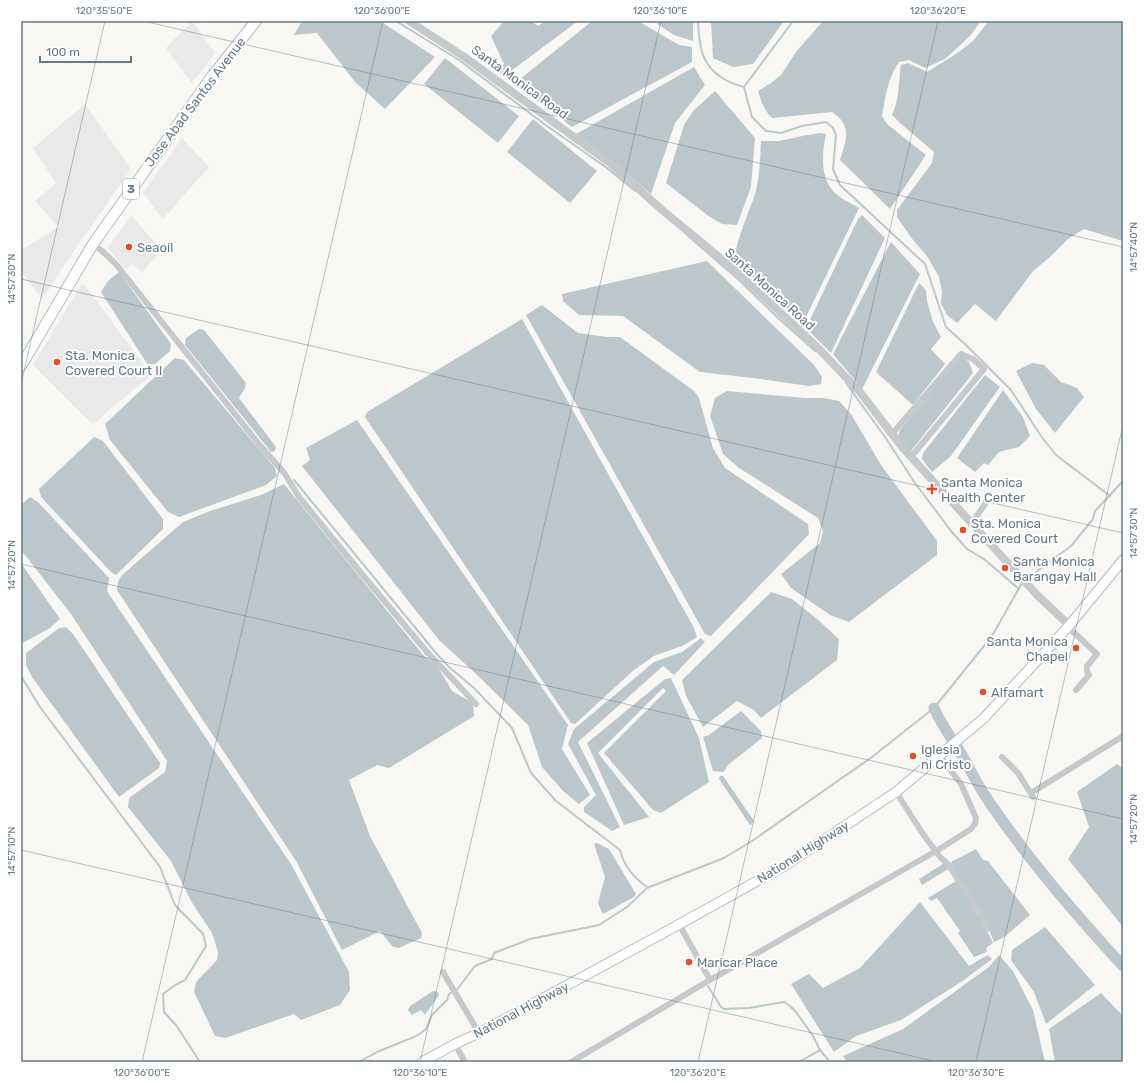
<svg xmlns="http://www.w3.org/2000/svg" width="1144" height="1083" viewBox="0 0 1144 1083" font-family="Rubik,sans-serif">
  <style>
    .built { fill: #e8e9e8 }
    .water { fill: #bbc7ca }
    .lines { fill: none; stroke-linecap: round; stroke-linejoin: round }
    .stream { stroke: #bbc7ca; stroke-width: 2 }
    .river { stroke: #bbc7ca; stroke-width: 11 }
    .secondary-casing { stroke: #b5bbbf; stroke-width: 11 }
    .trunk-casing { stroke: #b8bbbe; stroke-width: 12 }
    .minor { stroke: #c5c9cc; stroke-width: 6 }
    .tertiary { stroke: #c5c9cc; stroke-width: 8 }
    .secondary { stroke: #fff; stroke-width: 9 }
    .trunk { stroke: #fff; stroke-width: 10 }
    .ticks { fill: none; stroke: #667986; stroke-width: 1; stroke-opacity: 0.45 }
    .poi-dot { fill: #e54c27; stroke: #fff; stroke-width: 1.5 }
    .labels { text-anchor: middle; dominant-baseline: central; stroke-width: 4; stroke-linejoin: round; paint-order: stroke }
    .shield { fill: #fff; stroke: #94a1aa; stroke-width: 1 }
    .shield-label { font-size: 12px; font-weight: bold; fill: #667986 }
    .street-label { font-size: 13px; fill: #667986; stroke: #fff }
    .poi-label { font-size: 13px; fill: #667986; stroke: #fff; text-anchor: start }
    .neatline { fill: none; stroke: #667986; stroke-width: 1.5 }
    .ticks-label { font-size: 10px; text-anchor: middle; fill: #667986 }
  </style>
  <rect width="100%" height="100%" fill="#f8f7f4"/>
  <!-- built -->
  <path class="built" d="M 192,21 L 215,53 L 192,83 L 166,48 Z
    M 85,104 L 131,169 L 69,258 L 42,299 L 21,271 L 21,250 L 59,227 L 35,201 L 56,183 L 33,148 Z
    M 182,138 L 209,167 L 163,219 L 143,193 Z
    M 131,215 L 161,250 L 142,273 L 132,263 L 126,270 L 108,248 Z
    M 84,284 L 149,372 L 147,379 L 109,410 L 93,425 L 33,365 L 81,285 Z"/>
  <!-- water -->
  <path class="water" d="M 302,21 L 380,21 L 435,57 L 385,109 L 355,82 L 317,33 L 294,35 Z
    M 504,21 L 531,21 L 538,26 L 546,21 L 578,21 L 503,77 L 499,70 L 504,64 L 491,36 Z
    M 592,21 L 638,21 L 679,45 L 692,47 L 692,62 L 572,127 L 514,84 Z
    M 660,21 L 693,21 L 693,41 L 674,35 L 657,24 Z
    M 711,21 L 784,21 L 753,64 L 733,67 L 713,58 Z
    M 823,21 L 981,21 L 970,36 L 945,59 L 925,68 L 909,60 L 899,62 C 888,77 885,98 882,116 L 887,124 L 926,155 L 890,209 L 840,160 C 846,140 853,126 832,112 L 772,118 C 764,110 761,101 758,91 L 771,83 L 781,75 L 796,52 Z
    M 989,21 L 1123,21 L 1123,241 L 1084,229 L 1068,239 L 1050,257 L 1033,271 L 996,321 L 975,304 L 957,323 L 947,315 L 941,304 L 942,291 L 939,277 L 927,256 L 913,240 L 897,217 L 897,210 L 932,163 L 934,152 L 900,123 L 892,115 C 900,99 898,82 901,65 L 908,63 L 927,72 L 959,52 L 973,41 Z
    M 445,58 L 519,116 L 498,143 L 424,84 Z
    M 694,67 L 705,85 L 675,123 L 651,194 L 616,164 L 576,134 Z
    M 715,91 L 755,138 L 751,187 L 737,225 L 722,224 L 707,215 L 666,183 L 684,125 L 693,111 Z
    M 533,119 L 597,171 L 570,203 L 507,152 Z
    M 821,133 L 826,134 C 822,153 820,176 833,191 C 839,198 851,203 859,208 L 803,323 L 734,260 C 737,237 748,216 755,194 C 760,177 760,159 761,141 L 779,141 L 807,135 Z
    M 862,215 L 885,238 L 831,353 L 806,328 L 858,219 Z
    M 891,242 L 920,274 L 862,389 L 833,354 Z
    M 707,261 L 814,365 L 822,377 L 821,384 L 809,386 L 761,379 L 700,372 L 623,316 L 579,315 L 563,301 L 562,294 Z
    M 119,272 L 171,344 L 170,351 L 155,364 L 148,365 L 101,292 L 108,281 Z
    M 919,283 L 926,290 L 927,301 L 933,322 L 941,337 L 931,349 L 945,364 L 913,405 L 876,372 Z
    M 542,305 L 578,333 L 607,337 L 620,337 L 694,391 L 699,398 L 713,448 L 725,468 L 808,524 L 809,534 L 711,636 L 705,634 L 526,315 Z
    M 522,319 L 694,628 L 697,637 L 682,646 L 654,656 L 634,670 L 575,724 L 571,723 L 365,417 L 367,412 Z
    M 199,329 L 204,330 L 246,383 L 245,388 L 239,398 L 276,447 L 275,451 L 271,452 L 185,345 L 186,338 Z
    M 961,355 L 969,362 L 973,373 L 911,451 L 904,445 L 898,436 L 900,430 Z
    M 175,358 L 184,360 L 275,468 L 277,476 L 266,485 L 179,517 L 168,512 L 110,440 L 105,424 Z
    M 1032,363 L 1044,365 L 1061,382 L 1077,388 L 1084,397 L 1055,433 L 1036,409 L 1016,371 Z
    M 985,375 L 1000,387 L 951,456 L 932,472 L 922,459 L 923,453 Z
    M 1003,390 L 1023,417 L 1030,436 L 1019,447 L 999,452 L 988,465 L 984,463 L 975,472 L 957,458 Z
    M 727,391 L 805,398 L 824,398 L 839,401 L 851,414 L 881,465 L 937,541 L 937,555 L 849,622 L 830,615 L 791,588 L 781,574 L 820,543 L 823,531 L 818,518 L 739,468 L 723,454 L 710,416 L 715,398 Z
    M 357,420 L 568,725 L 562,749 L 590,795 L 579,804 L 563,791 L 542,767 L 528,725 L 475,673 L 439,640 L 302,466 L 310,460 L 306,448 Z
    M 94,437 L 103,441 L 163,519 L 163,529 L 116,575 L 111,572 L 41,497 L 39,489 Z
    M 284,484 L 424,656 L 436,664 L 452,691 L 473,703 L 474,716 L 389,768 L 377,765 L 349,780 L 370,836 L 422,933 L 421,938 L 399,948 L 393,947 L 380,931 L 342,950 L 296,861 L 117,590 L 118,582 L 121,576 L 183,522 L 210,511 L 261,495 Z
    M 30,497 L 38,502 L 109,578 L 107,591 L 117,606 L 291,864 L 349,972 L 350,990 L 340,1005 L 301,1020 L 294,1014 L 225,1038 L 215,1036 L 194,992 L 196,982 L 217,960 L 218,952 L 212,933 L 191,901 L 171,861 L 128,807 L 129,798 L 165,772 L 167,761 L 71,614 L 21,550 L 21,505 Z
    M 21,563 L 60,619 L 50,628 L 21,644 Z
    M 771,592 L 792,599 L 817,619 L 839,639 L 837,660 L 761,718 L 754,710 L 737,701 L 703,727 L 686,696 L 682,680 Z
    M 66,627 L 73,634 L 160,763 L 159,768 L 119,797 L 32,677 L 26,665 L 26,653 L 59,628 Z
    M 701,638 L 705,642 L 674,675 L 663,666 L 578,742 L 620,827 L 612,831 L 584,812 L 584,807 L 596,795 L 568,744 L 574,729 L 654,662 L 682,652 Z
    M 671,678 L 699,738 L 709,782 L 661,813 L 653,810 L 604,753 L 666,691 L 663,688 L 598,753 L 649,817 L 624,825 L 587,743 L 665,679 Z
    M 741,711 L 761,731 L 762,738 L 728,765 L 724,772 L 713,771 L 703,737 L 709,735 Z
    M 1117,764 L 1123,769 L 1123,927 L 1068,859 L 1089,827 L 1077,792 Z
    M 720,776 L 723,776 L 754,821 L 751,825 L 750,825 L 719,779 Z
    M 597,843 L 609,849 L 636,894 L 634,897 L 603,914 L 598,903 L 605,877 L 594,844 Z
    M 976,849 L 983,860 L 988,861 L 1030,915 L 1003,938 L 994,942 L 982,913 L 959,879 L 951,862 Z
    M 943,864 L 946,864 L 950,868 L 922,885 L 919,879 Z
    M 956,881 L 980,918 L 993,943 L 986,948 L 987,952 L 974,957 L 958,933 L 960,931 L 937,898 L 931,901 L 928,898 Z
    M 920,902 L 969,966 L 988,955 L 992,959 L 961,982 L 901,1020 L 856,1036 L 834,1052 L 791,984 L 809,974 L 823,988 L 860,968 Z
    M 1045,927 L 1095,985 L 1046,1024 L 1034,992 L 1011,960 L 1012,950 Z
    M 999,955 L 1013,971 L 1033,1010 L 1045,1062 L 847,1062 L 843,1056 L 903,1029 L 989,967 Z
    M 433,991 L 438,992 L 439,995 L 425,1015 L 421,1010 L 412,1015 L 408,1010 L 410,1006 Z
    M 1101,993 L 1123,1016 L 1123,1062 L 1055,1062 L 1049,1029 Z"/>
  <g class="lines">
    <!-- stream -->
    <path class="stream" d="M 396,21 L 459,60 L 547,126 L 607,168 L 635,191
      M 698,21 C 699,45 701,66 724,79 C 730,83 738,85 744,87
      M 793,21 L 744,87 L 752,117 L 766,131 L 781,133 L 802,126 L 826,122 L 833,128 L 836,135 L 833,169 L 840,185 L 925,264 L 946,327 L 967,346 L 1011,390 L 1041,436 L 1056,455 L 1110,496
      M 688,236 L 739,280 L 776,316 L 815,351
      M 846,383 L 885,437 L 915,483 L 951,531 L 967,549 L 984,559 L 1019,589
      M 294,480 L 436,653 L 449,667 L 474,688 L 512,728 L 531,773 L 556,801 L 620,850 C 624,866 634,878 647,887
      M 1025,580 L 1071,546 L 1093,519 L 1095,511 L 1123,481
      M 21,676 L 40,707 L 160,867 L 175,905 L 203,934 L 206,946 L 185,980 L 175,985 L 163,994 L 164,1012 L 176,1025 L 200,1062
      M 708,986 L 721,1007 L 724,1009 L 749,1008 L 784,1002 L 790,1006 L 796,1012 L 813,1036 L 820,1050 L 830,1062
      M 359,1062 L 377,1052 L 414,1037 L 421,1033 L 426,1029 L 432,1015 L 447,1000 L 449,994 L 452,992 L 456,991 L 475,966 L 492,959 L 494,953 L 530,939 L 599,925 L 627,907 L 647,888 L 724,858 L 752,841 L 872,757 L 934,708 L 992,636 L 1022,583
      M 799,1062 L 820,1050"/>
    <!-- river -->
    <path class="river" d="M 934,708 C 942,726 952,739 962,755 C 970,769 977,784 986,797 C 1026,857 1074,913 1123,966"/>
    <!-- secondary casing -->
    <g class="secondary-casing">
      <path id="secondary" d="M 422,1062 L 455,1044 L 479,1033 L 658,936 L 786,865 L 896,792 L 984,718 L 1068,627 L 1123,560"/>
    </g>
    <!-- trunk casing -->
    <g class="trunk-casing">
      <path id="trunk" d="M 21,366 L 93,244 L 213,75 L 256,21"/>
    </g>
    <!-- minor -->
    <path class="minor" d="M 93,244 L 102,251 L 115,263 L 258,443 L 285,474 L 299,497 L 361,573 L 427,652 L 476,704
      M 892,434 L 961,354 L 973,359 L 984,369 L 911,457
      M 972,523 L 985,504
      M 1068,627 L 1097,654 L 1087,666 L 1087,671 L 1089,675 L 1076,690
      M 1002,757 L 1018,773 L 1033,797
      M 896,792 L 923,834 L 940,857 L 949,865 L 960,883 L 981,914 L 987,929
      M 1031,793 L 1123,736
      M 679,924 L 710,980
      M 443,972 L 479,1033
      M 455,1044 L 465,1062
      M 571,1062 L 710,980 L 938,850 L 971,829 L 975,824 L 976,818 L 961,784 L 940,756"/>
    <!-- tertiary -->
    <path class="tertiary" d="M 409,21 L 463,56 L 611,164 L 662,210 L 742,276 L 820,350 L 860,392 L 902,447 L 1038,596 L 1069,625"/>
    <!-- secondary -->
    <use href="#secondary" class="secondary"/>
    <!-- trunk -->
    <use href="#trunk" class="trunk"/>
  </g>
  <!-- ticks -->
  <path class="ticks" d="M 143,21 L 1123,247M 21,279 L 1123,533M 21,384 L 105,21M 21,564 L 1123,819M 21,850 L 938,1062M 142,1062 L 383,21M 420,1062 L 661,21M 698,1062 L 938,21M 976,1062 L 1123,425"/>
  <!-- markers -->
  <g class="poi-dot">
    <circle cx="129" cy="247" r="4"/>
    <circle cx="57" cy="362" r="4"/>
    <path d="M930 483h4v4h4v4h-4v4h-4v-4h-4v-4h4z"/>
    <circle cx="963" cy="530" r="4"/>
    <circle cx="1005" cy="568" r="4"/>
    <circle cx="1076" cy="648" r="4"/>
    <circle cx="983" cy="692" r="4"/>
    <circle cx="913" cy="756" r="4"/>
    <circle cx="689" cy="962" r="4"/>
  </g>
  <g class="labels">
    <!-- shield labels -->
    <rect class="shield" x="123" y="179" width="16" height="20" rx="3"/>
    <g class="shield-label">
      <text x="131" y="189">3</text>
    </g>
    <!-- street labels -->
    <g class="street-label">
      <text transform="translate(520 82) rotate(36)">Santa Monica Road</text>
      <text transform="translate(195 102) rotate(-53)">Jose Abad Santos Avenue</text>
      <text transform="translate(770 289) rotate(42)">Santa Monica Road</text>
      <text transform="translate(803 852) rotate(-32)">National Highway</text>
      <text transform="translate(521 1010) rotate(-28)">National Highway</text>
    </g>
    <!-- poi labels -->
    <g class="poi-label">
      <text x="137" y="247">Seaoil</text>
      <text x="65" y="355">Sta. Monica<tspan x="65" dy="15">Covered Court II</tspan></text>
      <text x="941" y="482">Santa Monica<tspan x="941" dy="15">Health Center</tspan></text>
      <text x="971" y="523">Sta. Monica<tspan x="971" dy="15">Covered Court</tspan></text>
      <text x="1013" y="561">Santa Monica<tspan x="1013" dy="15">Barangay Hall</tspan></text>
      <text x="1068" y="641" text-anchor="end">Santa Monica<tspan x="1068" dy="15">Chapel</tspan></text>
      <text x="991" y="692">Alfamart</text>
      <text x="921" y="749">Iglesia<tspan x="921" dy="15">ni Cristo</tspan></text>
      <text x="697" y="962">Maricar Place</text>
    </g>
  </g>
  <!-- border -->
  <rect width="1144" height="1083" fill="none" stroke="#ffffff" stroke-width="44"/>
  <!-- scale -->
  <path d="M40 56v6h91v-6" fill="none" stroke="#667986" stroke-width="2"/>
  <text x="46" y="56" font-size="12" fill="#667986" stroke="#ffffff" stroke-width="3" paint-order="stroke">100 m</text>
  <rect x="22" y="22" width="1100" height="1039" class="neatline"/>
  <g class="ticks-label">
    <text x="104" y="14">120°35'50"E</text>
    <text x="382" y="14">120°36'00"E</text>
    <text x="660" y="14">120°36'10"E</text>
    <text x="938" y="14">120°36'20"E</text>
    <text transform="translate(1133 247) rotate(-90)" y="4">14°57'40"N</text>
    <text transform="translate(11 279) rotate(-90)" y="4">14°57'30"N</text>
    <text transform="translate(1133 533) rotate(-90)" y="4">14°57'30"N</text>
    <text transform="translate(11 565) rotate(-90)" y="4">14°57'20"N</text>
    <text transform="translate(1133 819) rotate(-90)" y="4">14°57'20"N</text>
    <text transform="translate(11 851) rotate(-90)" y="4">14°57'10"N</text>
    <text x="142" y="1076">120°36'00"E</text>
    <text x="420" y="1076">120°36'10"E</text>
    <text x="698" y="1076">120°36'20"E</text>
    <text x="976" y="1076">120°36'30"E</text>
  </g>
</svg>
